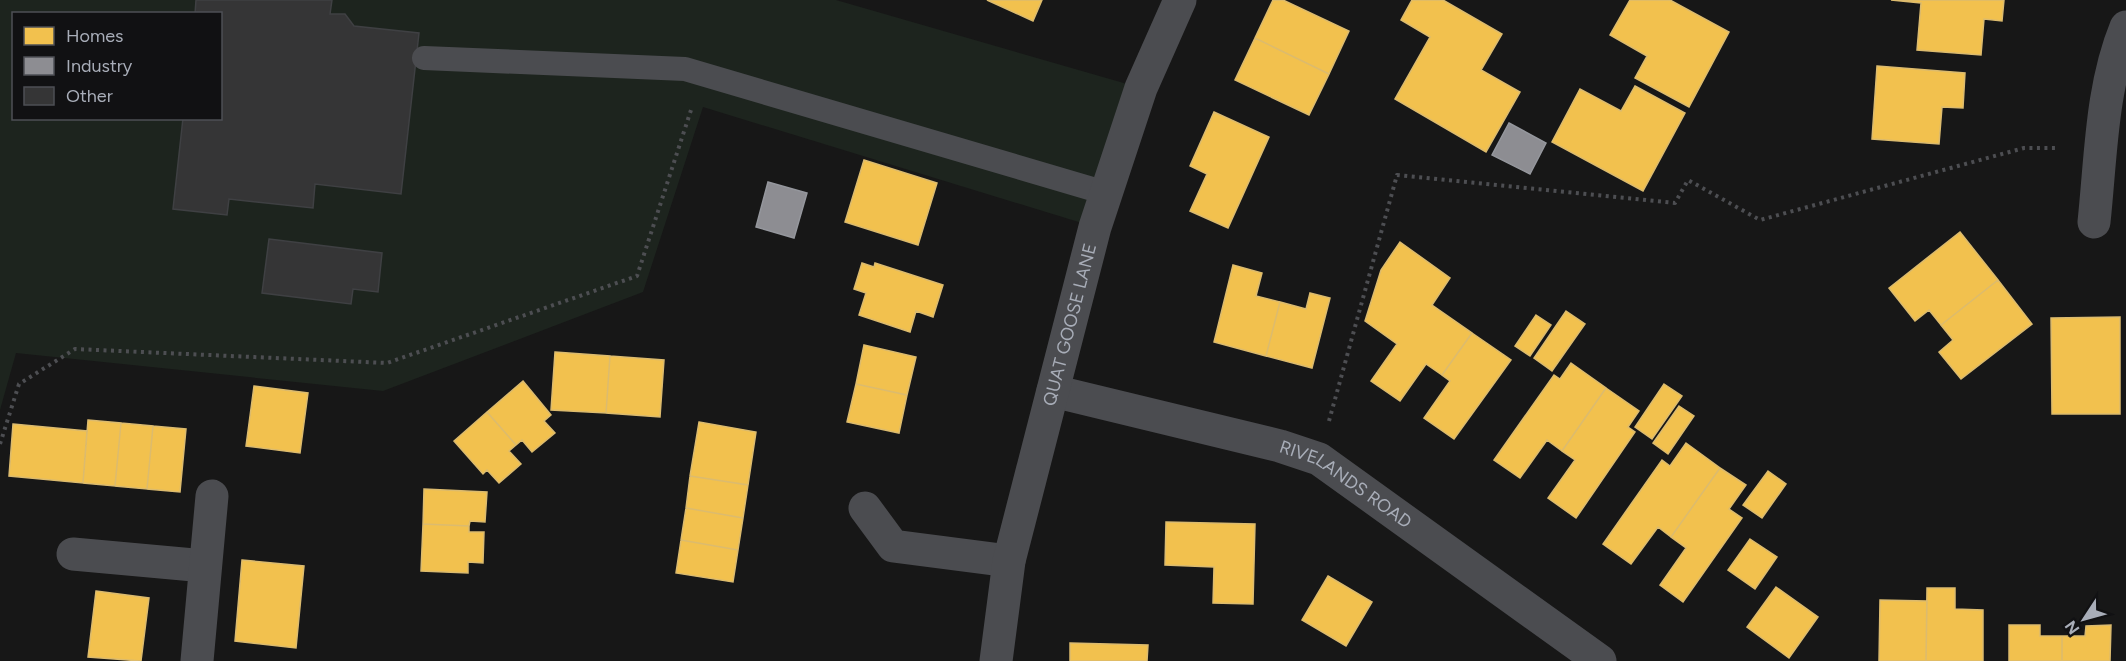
<svg xmlns="http://www.w3.org/2000/svg" width="2126" height="661" viewBox="0 0 2126 661" font-family="Figtree,sans-serif">
  <style>
    .green { fill: #1d241e; fill-rule: evenodd }
    .homes { fill: #f2c14e; stroke: #dcbb6e; stroke-width: 1.5 }
    .industry { fill: #8d8d92; stroke: #95979d; stroke-width: 1.5 }
    .building { fill: #353536; stroke: #3f4043; stroke-width: 1.5 }
    .lines { fill: none; stroke-linecap: round; stroke-linejoin: round }
    .path { stroke: #4d4e52; stroke-width: 4; stroke-dasharray: 3 4.5; stroke-linecap: butt }
    .service { stroke: #4b4c50; stroke-width: 24 }
    .minor { stroke: #4b4c50; stroke-width: 33 }
    .labels { text-anchor: middle; dominant-baseline: central; stroke-width: 6; stroke-linejoin: round; paint-order: stroke }
    .street-label { font-size: 18px; fill: #a8adb8; stroke: #111113 }
  </style>
  <rect width="100%" height="100%" fill="#171717"/>
  <!-- green -->
  <path class="green" d="M 0,0 L 836,0 L 1141,88 L 1095,227 L 703,107 L 643,292 L 383,391 L 16,353 L 0,410 ZM 14,14 L 220,14 L 220,118 L 14,118 Z"/>
  <!-- homes -->
  <path class="homes" d="M 987,0 L 1042,0 L 1033,21 Z
    M 1273,0 L 1283,0 L 1349,31 L 1329,74 L 1255,38 Z
    M 1412,0 L 1443,0 L 1502,34 L 1481,70 L 1520,92 L 1486,152 L 1395,99 L 1430,37 L 1401,20 Z
    M 1630,0 L 1670,0 L 1729,32 L 1689,107 L 1635,78 L 1647,56 L 1610,35 Z
    M 1891,0 L 2004,0 L 2002,21 L 1984,19 L 1981,55 L 1917,50 L 1921,3 Z
    M 1255,38 L 1329,74 L 1309,115 L 1235,80 Z
    M 1877,66 L 1965,73 L 1963,108 L 1942,107 L 1939,144 L 1872,139 Z
    M 1635,86 L 1685,113 L 1643,191 L 1552,142 L 1580,89 L 1621,111 Z
    M 1214,112 L 1269,137 L 1228,228 L 1190,211 L 1207,174 L 1190,166 Z
    M 864,160 L 937,183 L 918,245 L 845,222 Z
    M 1960,232 L 1998,280 L 1941,325 L 1929,310 L 1915,321 L 1889,288 Z
    M 1400,242 L 1450,278 L 1432,305 L 1472,333 L 1442,375 L 1426,364 L 1400,401 L 1371,381 L 1397,344 L 1365,321 L 1381,270 Z
    M 862,263 L 874,267 L 875,263 L 943,285 L 933,317 L 916,311 L 910,332 L 859,315 L 866,293 L 854,289 Z
    M 1233,265 L 1262,273 L 1256,296 L 1280,302 L 1266,356 L 1214,342 Z
    M 1998,280 L 2032,324 L 1961,379 L 1939,352 L 1953,340 L 1941,325 Z
    M 1310,293 L 1330,298 L 1312,368 L 1266,356 L 1280,302 L 1306,309 Z
    M 1566,311 L 1585,324 L 1552,371 L 1534,358 Z
    M 1536,315 L 1551,325 L 1530,356 L 1515,346 Z
    M 2120,317 L 2120,414 L 2052,414 L 2051,318 Z
    M 1472,333 L 1511,360 L 1454,439 L 1424,418 L 1450,381 L 1442,375 Z
    M 864,345 L 916,357 L 907,395 L 856,384 Z
    M 555,352 L 610,356 L 606,413 L 551,410 Z
    M 610,356 L 664,360 L 660,417 L 606,413 Z
    M 1571,363 L 1606,388 L 1562,451 L 1547,440 L 1520,478 L 1494,460 L 1554,375 L 1560,379 Z
    M 523,381 L 551,415 L 544,421 L 555,433 L 532,452 L 522,440 L 516,445 L 487,412 Z
    M 856,384 L 907,395 L 899,433 L 847,422 Z
    M 1664,384 L 1682,396 L 1652,439 L 1635,427 Z
    M 254,386 L 308,393 L 300,453 L 246,446 Z
    M 1606,388 L 1639,411 L 1628,427 L 1635,432 L 1576,518 L 1548,498 L 1575,460 L 1562,451 Z
    M 1679,406 L 1694,416 L 1668,454 L 1653,443 Z
    M 487,412 L 516,445 L 509,451 L 521,464 L 499,483 L 487,470 L 483,474 L 454,441 Z
    M 88,420 L 121,423 L 115,486 L 83,483 Z
    M 699,422 L 756,432 L 748,485 L 690,476 Z
    M 121,423 L 153,426 L 147,489 L 115,486 Z
    M 13,424 L 87,431 L 83,483 L 9,476 Z
    M 153,426 L 186,429 L 180,492 L 147,489 Z
    M 1686,443 L 1720,468 L 1671,537 L 1658,527 L 1631,564 L 1603,544 L 1662,460 L 1670,466 Z
    M 1720,468 L 1746,485 L 1729,509 L 1742,518 L 1683,602 L 1660,585 L 1686,548 L 1671,537 Z
    M 1768,471 L 1786,484 L 1762,518 L 1743,505 Z
    M 690,476 L 748,485 L 743,518 L 686,508 Z
    M 424,489 L 487,492 L 485,522 L 470,521 L 469,526 L 423,524 Z
    M 686,508 L 743,518 L 738,550 L 681,540 Z
    M 1166,522 L 1255,524 L 1253,604 L 1213,603 L 1214,567 L 1165,565 Z
    M 423,524 L 469,526 L 469,532 L 484,532 L 483,563 L 468,562 L 468,573 L 421,571 Z
    M 1750,539 L 1777,557 L 1755,589 L 1728,570 Z
    M 681,540 L 738,550 L 733,582 L 676,573 Z
    M 242,560 L 304,566 L 296,648 L 235,641 Z
    M 1328,576 L 1372,602 L 1346,646 L 1302,620 Z
    M 1776,587 L 1818,617 L 1789,658 L 1747,627 Z
    M 1927,588 L 1955,588 L 1955,609 L 1983,610 L 1983,661 L 1926,661 Z
    M 96,591 L 149,598 L 141,661 L 88,657 Z
    M 1880,600 L 1927,601 L 1926,661 L 1879,661 Z
    M 2009,625 L 2040,625 L 2040,636 L 2062,636 L 2062,661 L 2009,661 Z
    M 2111,625 L 2110,661 L 2062,661 L 2062,636 L 2085,636 L 2086,626 Z
    M 1070,643 L 1148,645 L 1147,661 L 1070,661 Z"/>
  <!-- industry -->
  <path class="industry" d="M 1509,123 L 1546,143 L 1530,174 L 1492,155 Z
    M 768,182 L 807,193 L 794,238 L 756,227 Z"/>
  <!-- building -->
  <path class="building" d="M 196,0 L 332,0 L 330,14 L 345,14 L 354,26 L 419,33 L 401,194 L 315,184 L 313,208 L 229,199 L 227,215 L 173,209 L 183,118 L 220,118 L 220,14 L 195,14 Z
    M 269,239 L 382,253 L 378,292 L 353,289 L 351,304 L 262,293 Z"/>
  <g class="lines">
    <!-- path -->
    <path class="path" d="M 1329,421 L 1397,175 L 1675,203 L 1688,180 L 1760,220 L 2024,148 L 2058,148
      M 0,444 L 19,384 L 75,349 L 387,363 L 637,276 L 691,110"/>
    <!-- service -->
    <path class="service" d="M 424,58 L 685,69 L 1106,193"/>
    <!-- minor -->
    <g class="minor">
      <path d="M 2094,222 C 2101,157 2101,88 2126,27"/>
      <path id="s1" d="M 1053,391 L 1280,446 L 1319,459 L 1600,661"/>
      <path d="M 865,508 L 893,546 L 1009,561"/>
      <path d="M 73,554 L 205,566"/>
      <path d="M 197,661 L 212,496"/>
      <path id="s2" d="M 996,661 L 1009,561 L 1095,227 L 1141,88 L 1180,0"/>
    </g>
  </g>
  <g class="labels">
    <!-- street labels -->
    <g class="street-label">
      <text stroke="none"><textPath href="#s2" startOffset="345">QUAT GOOSE LANE</textPath></text>
      <text stroke="none"><textPath href="#s1" startOffset="310">RIVELANDS ROAD</textPath></text>
    </g>
  </g>
  <!-- legend -->
  <rect x="12" y="12" width="210" height="108" fill="#111113" stroke="#4d4f55" stroke-width="1.5"/>
  <rect x="24" y="27" width="30" height="18" fill="#f2c14e" stroke="#4d4f55" stroke-width="1.5"/>
  <text x="66" y="42" font-size="18" fill="#a8adb8">Homes</text>
  <rect x="24" y="57" width="30" height="18" fill="#8d8d92" stroke="#4d4f55" stroke-width="1.5"/>
  <text x="66" y="72" font-size="18" fill="#a8adb8">Industry</text>
  <rect x="24" y="87" width="30" height="18" fill="#353536" stroke="#4d4f55" stroke-width="1.5"/>
  <text x="66" y="102" font-size="18" fill="#a8adb8">Other</text>
  <!-- north arrow -->
  <g transform="translate(2084 619) rotate(234)" stroke="#111113" stroke-width="4.5" paint-order="stroke">
  <path d="M0-4.5L10 22L0 15L-10 22Z" fill="#a8adb8"/>
  <text y="-9" font-size="16" font-weight="bold" text-anchor="middle" fill="#a8adb8">N</text>
  </g>
</svg>
